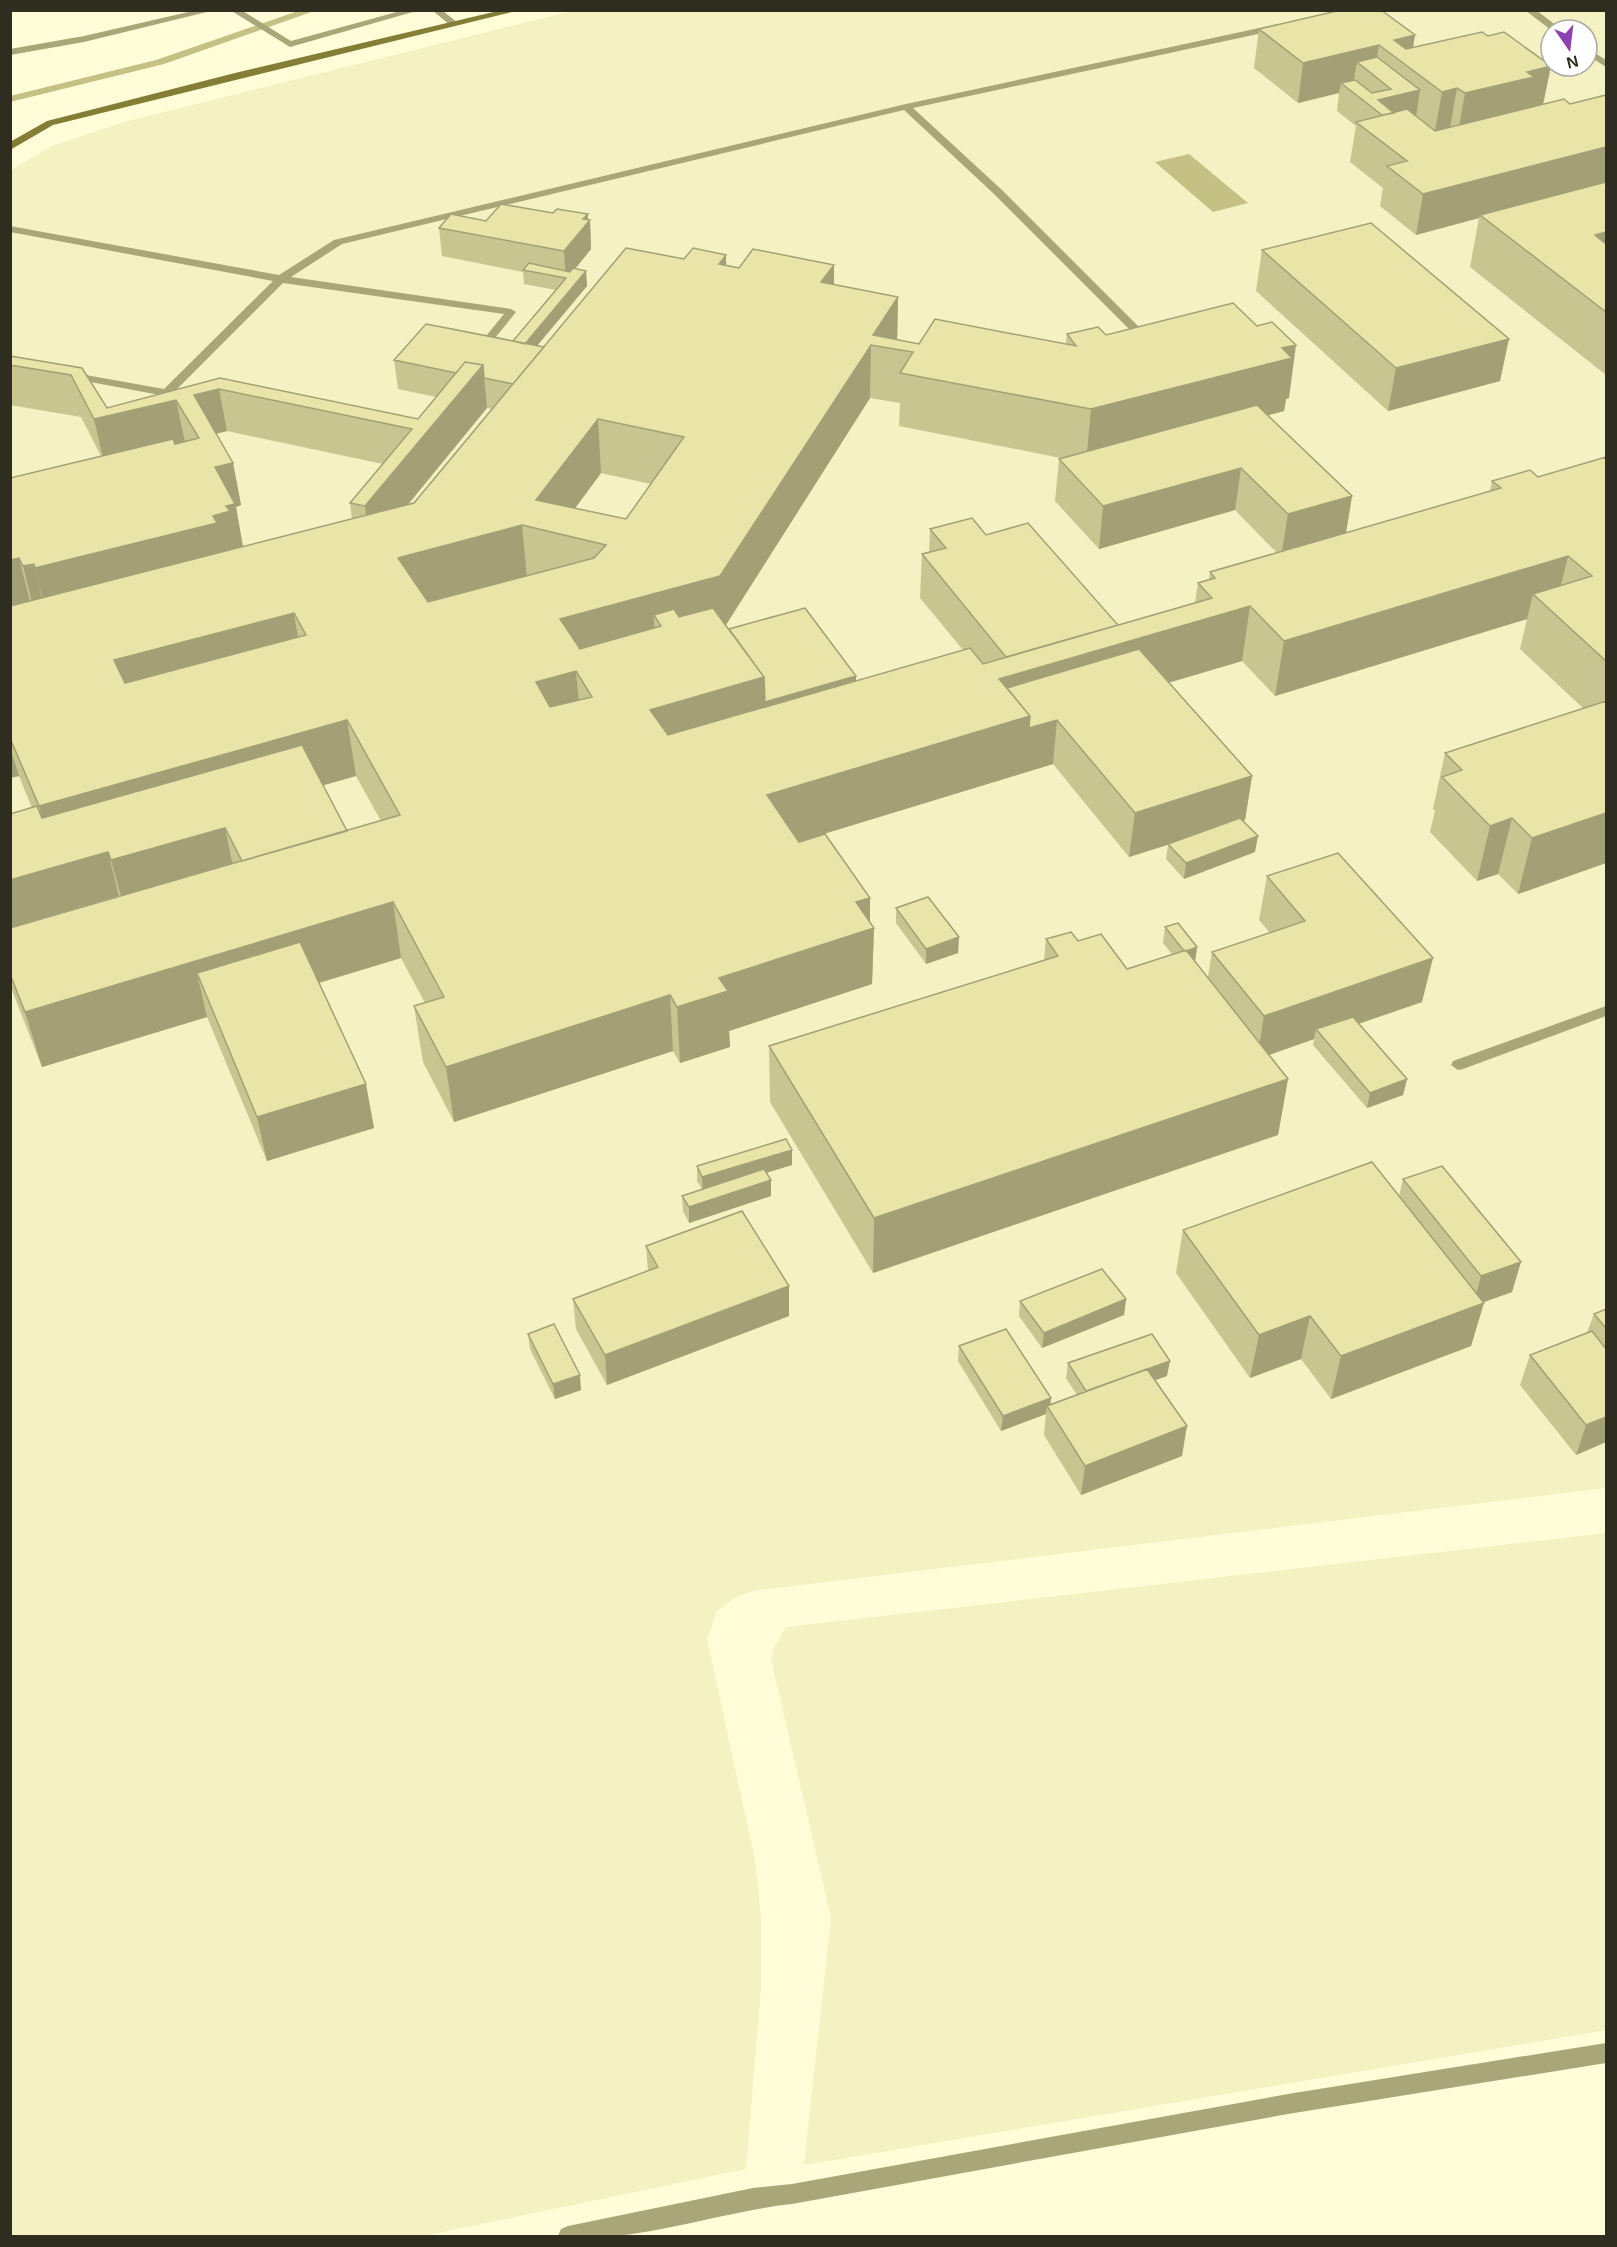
<svg xmlns="http://www.w3.org/2000/svg" width="1617" height="2247" viewBox="0 0 1617 2247" font-family="Arial,sans-serif">
  <style>
    .built { fill: #f4f1c3; fill-rule: evenodd }
    .water { fill: #c5c185 }
    .lines { fill: none; stroke-linecap: round; stroke-linejoin: round }
    .stream { fill: #c5c185; fill-rule: evenodd }
    .lane { fill: #a9a679; fill-rule: evenodd }
    .street { fill: #a9a679; fill-rule: evenodd }
    .secondary { fill: #837d35; fill-rule: evenodd }
    .wall { fill: #c8c590; fill-rule: evenodd }
    .shaded-wall { fill: #a3a076 }
    .building { fill: #e9e5a8; stroke: #a3a076; stroke-width: 1.5; fill-rule: evenodd }
  </style>
  <rect width="100%" height="100%" fill="#fffcd7"/>
  <!-- built -->
  <path class="built" d="M 572,11 L 1606,11 L 1606,1488 L 752,1591 L 734,1598 L 717,1611 L 707,1639 L 755,1860 L 761,1918 L 761,1987 L 746,2169 L 424,2236 L 11,2236 L 11,170 L 52,146 L 128,121 ZM 1551,30 L 1587,30 L 1587,66 L 1551,66 Z
    M 1606,1533 L 1606,2030 L 804,2165 L 831,1918 L 771,1659 L 774,1648 L 786,1627 Z"/>
  <!-- water -->
  <path class="water" d="M 1189,154 L 1248,203 L 1213,212 L 1155,162 Z"/>
  <g class="lines">
    <!-- stream -->
    <path class="stream" d="M 301,10 L 317,10 L 164,64 L 10,102 L 10,96 L 156,60 Z"/>
    <!-- lane -->
    <path class="lane" d="M 1525,10 L 1536,10 L 1562,30 L 1551,30 Z
      M 1278,24 L 1281,25 L 1281,29 L 913,108 L 1002,190 L 1150,338 L 1151,340 L 1146,343 L 1142,342 L 994,194 L 904,110 L 342,244 L 291,277 L 511,309 L 516,312 L 482,354 L 478,355 L 473,352 L 504,314 L 283,283 L 175,391 L 182,395 L 176,398 L 69,378 L 63,375 L 69,372 L 164,389 L 273,281 L 10,232 L 10,226 L 279,275 L 334,240 L 906,104 Z
      M 1587,48 L 1606,60 L 1606,67 L 1587,55 Z
      M 1606,1006 L 1606,1016 L 1463,1069 L 1458,1070 L 1451,1065 L 1453,1061 Z"/>
    <!-- street -->
    <path class="street" d="M 197,10 L 215,10 L 84,42 L 10,55 L 10,49 L 84,36 Z
      M 230,10 L 241,10 L 291,41 L 404,10 L 420,10 L 290,47 Z
      M 432,10 L 442,10 L 459,24 L 451,26 Z
      M 1606,2043 L 1606,2063 L 1288,2114 L 792,2204 C 716,2212 632,2245 558,2236 L 561,2229 L 568,2226 L 753,2188 L 792,2184 L 1288,2094 Z"/>
    <!-- secondary -->
    <path class="secondary" d="M 502,10 L 520,10 L 53,125 L 10,150 L 10,142 L 47,121 L 235,73 Z"/>
  </g>
  <!-- wall -->
  <path class="wall" d="M 1259,29 L 1413,47 L 1544,104 L 1570,104 L 1606,95 L 1606,375 L 1470,267 L 1479,218 L 1416,235 L 1380,206 L 1383,188 L 1350,162 L 1356,126 L 1337,111 L 1339,93 L 1298,103 L 1254,68 Z
    M 553,213 L 588,214 L 588,220 L 590,220 L 591,249 L 575,269 L 586,271 L 587,286 L 537,346 L 544,347 L 684,259 L 726,255 L 726,265 L 898,297 L 897,339 L 919,344 L 1066,344 L 1067,334 L 1106,335 L 1289,398 L 1286,399 L 1284,411 L 1268,415 L 1352,496 L 1346,533 L 1490,491 L 1492,481 L 1538,477 L 1606,457 L 1606,863 L 1518,894 L 1498,874 L 1477,881 L 1430,832 L 1435,811 L 1433,809 L 1445,753 L 1584,709 L 1520,649 L 1527,619 L 1275,696 L 1242,661 L 1168,683 L 1252,776 L 1245,820 L 1243,821 L 1255,852 L 1184,879 L 1166,859 L 1168,845 L 1129,857 L 1053,764 L 799,841 L 874,928 L 872,984 L 729,1031 L 730,1047 L 680,1063 L 673,1051 L 454,1122 L 423,1062 L 414,1006 L 425,1003 L 401,958 L 319,983 L 374,1128 L 267,1161 L 207,1017 L 42,1067 L 10,985 L 10,928 L 120,897 L 32,808 L 19,776 L 10,778 L 10,606 L 11,605 L 10,603 L 10,478 L 101,456 L 81,417 L 10,405 L 10,356 L 82,368 L 107,408 L 220,378 L 418,419 L 436,397 L 398,389 L 394,360 L 513,341 L 556,290 L 524,284 L 523,272 L 442,256 L 439,228 ZM 870,398 L 900,403 L 899,426 L 1061,458 L 1059,459 L 1055,501 L 1099,549 L 1235,510 L 1277,553 L 1210,572 L 1209,580 L 1198,583 L 1195,603 L 1118,625 L 986,535 L 930,529 L 929,552 L 922,554 L 920,598 L 963,650 L 856,681 L 856,676 L 729,629 L 726,625 ZM 487,408 L 493,409 L 414,503 L 408,505 ZM 227,431 L 383,464 L 350,503 L 352,519 L 243,547 L 236,507 L 241,505 L 233,463 L 216,434 ZM 601,473 L 651,484 L 626,519 L 575,508 ZM 356,776 L 381,821 L 347,831 L 323,785 Z
    M 1262,250 L 1500,381 L 1388,411 L 1256,291 Z
    M 1267,876 L 1422,1002 L 1359,1024 L 1407,1079 L 1403,1095 L 1367,1108 L 1313,1045 L 1314,1039 L 1269,1055 L 1288,1079 L 1278,1135 L 873,1273 L 770,1102 L 769,1046 L 1044,960 L 1046,939 L 1078,941 L 1127,969 L 1172,954 L 1163,943 L 1165,927 L 1197,947 L 1195,961 L 1208,977 L 1212,952 L 1270,933 L 1259,920 Z
    M 896,908 L 959,937 L 958,953 L 926,964 L 896,923 Z
    M 792,1150 L 792,1165 L 766,1173 L 771,1196 L 689,1223 L 683,1211 L 682,1196 L 702,1189 L 697,1181 L 697,1166 Z
    M 1403,1179 L 1512,1292 L 1483,1302 L 1471,1346 L 1331,1399 L 1301,1359 L 1250,1378 L 1176,1273 L 1183,1230 L 1399,1196 Z
    M 646,1246 L 789,1286 L 789,1316 L 607,1385 L 576,1329 L 573,1299 L 648,1271 Z
    M 1126,1299 L 1124,1315 L 1042,1348 L 1019,1316 L 1020,1301 Z
    M 1606,1309 L 1606,1442 L 1576,1455 L 1520,1385 L 1530,1355 L 1587,1333 L 1594,1314 Z
    M 528,1334 L 581,1390 L 555,1399 L 530,1349 Z
    M 959,1346 L 1050,1404 L 1077,1395 L 1066,1378 L 1068,1363 L 1167,1376 L 1155,1380 L 1182,1456 L 1081,1495 L 1044,1435 L 1046,1414 L 1001,1431 L 958,1361 Z"/>
  <!-- shaded-wall -->
  <path class="shaded-wall" d="M 1415,35 L 1410,68 L 1394,40 Z
    M 1379,45 L 1374,76 L 1357,62 L 1352,89 L 1341,83 L 1339,93 L 1298,103 L 1303,63 Z
    M 1551,66 L 1543,105 L 1458,133 L 1465,93 L 1527,72 Z
    M 1457,88 L 1450,128 L 1435,131 L 1442,92 Z
    M 1420,90 L 1416,117 L 1392,123 L 1378,100 Z
    M 1606,147 L 1606,186 L 1480,215 L 1479,218 L 1416,235 L 1423,194 Z
    M 588,214 L 588,222 L 590,220 L 591,249 L 566,280 L 564,251 L 583,219 Z
    M 1606,232 L 1606,281 L 1595,235 Z
    M 726,255 L 727,307 L 719,264 Z
    M 834,265 L 834,317 L 821,282 Z
    M 586,271 L 587,286 L 516,371 L 515,356 Z
    M 898,297 L 897,349 L 873,335 Z
    M 1509,339 L 1500,381 L 1388,411 L 1396,368 Z
    M 871,345 L 870,398 L 722,631 L 661,626 L 654,615 L 655,649 L 565,674 L 560,619 Z
    M 1296,345 L 1289,398 L 1286,399 L 1284,411 L 1086,463 L 1091,409 L 1282,348 Z
    M 483,365 L 487,408 L 371,549 L 365,506 Z
    M 219,389 L 227,431 L 202,437 L 194,395 Z
    M 176,400 L 185,442 L 104,462 L 94,419 Z
    M 598,419 L 601,473 L 557,533 L 536,500 Z
    M 233,463 L 241,505 L 236,507 L 243,547 L 46,612 L 35,568 L 213,516 L 215,467 Z
    M 1241,468 L 1235,510 L 1099,549 L 1103,506 Z
    M 1352,496 L 1345,539 L 1281,557 L 1288,514 Z
    M 522,525 L 527,579 L 405,613 L 398,558 Z
    M 1568,556 L 1555,610 L 1533,594 L 1527,619 L 1275,696 L 1284,641 Z
    M 19,558 L 30,601 L 11,605 L 10,602 L 10,560 Z
    M 34,564 L 44,607 L 34,610 L 23,566 Z
    M 1250,606 L 1242,661 L 1029,724 L 1057,720 L 1053,764 L 768,851 L 767,795 L 999,679 Z
    M 294,613 L 303,668 L 127,715 L 114,660 Z
    M 576,671 L 581,726 L 541,737 L 536,682 Z
    M 856,676 L 856,707 L 653,766 L 650,710 L 764,677 Z
    M 347,720 L 356,776 L 54,862 L 39,806 Z
    M 10,747 L 19,776 L 10,778 Z
    M 1252,776 L 1245,820 L 1129,857 L 1135,813 Z
    M 1606,813 L 1606,863 L 1518,894 L 1532,838 Z
    M 1512,818 L 1498,874 L 1477,881 L 1490,826 Z
    M 225,828 L 234,871 L 123,904 L 111,860 Z
    M 1258,836 L 1255,852 L 1184,879 L 1186,863 Z
    M 108,852 L 119,896 L 10,928 L 10,880 Z
    M 870,898 L 870,930 L 874,928 L 872,984 L 729,1031 L 730,1047 L 680,1063 L 677,1007 L 719,978 L 856,902 Z
    M 393,902 L 401,958 L 215,1014 L 197,973 L 207,1017 L 42,1067 L 25,1012 Z
    M 959,937 L 958,953 L 926,964 L 926,949 Z
    M 1197,947 L 1195,962 L 1185,952 Z
    M 1433,958 L 1422,1002 L 1322,1036 L 1316,1029 L 1314,1039 L 1257,1059 L 1264,1016 Z
    M 670,995 L 673,1051 L 454,1122 L 446,1067 Z
    M 1288,1079 L 1278,1135 L 873,1273 L 874,1218 Z
    M 1407,1079 L 1403,1095 L 1367,1108 L 1370,1093 Z
    M 366,1084 L 374,1128 L 267,1161 L 257,1117 Z
    M 792,1150 L 792,1165 L 703,1192 L 702,1177 Z
    M 771,1180 L 771,1196 L 689,1223 L 689,1207 Z
    M 1521,1262 L 1512,1292 L 1473,1306 L 1481,1276 Z
    M 789,1286 L 789,1316 L 607,1385 L 605,1355 Z
    M 1126,1299 L 1124,1315 L 1042,1348 L 1044,1333 Z
    M 1484,1303 L 1471,1346 L 1331,1399 L 1341,1356 Z
    M 1310,1316 L 1301,1359 L 1250,1378 L 1259,1335 Z
    M 1170,1361 L 1167,1376 L 1084,1406 L 1086,1391 Z
    M 580,1375 L 581,1390 L 555,1399 L 553,1384 Z
    M 1051,1398 L 1050,1410 L 1047,1406 L 1046,1414 L 1001,1431 L 1003,1416 Z
    M 1606,1417 L 1606,1442 L 1576,1455 L 1586,1425 Z
    M 1187,1426 L 1182,1456 L 1081,1495 L 1085,1466 Z"/>
  <!-- building -->
  <path class="building" d="M 1341,10 L 1381,10 L 1415,35 L 1394,40 L 1406,49 L 1482,32 L 1488,36 L 1504,32 L 1551,66 L 1527,72 L 1534,77 L 1465,93 L 1457,88 L 1442,92 L 1379,45 L 1303,63 L 1259,29 Z
    M 1377,57 L 1420,90 L 1378,100 L 1394,113 L 1382,115 L 1341,83 L 1355,80 L 1372,93 L 1391,89 L 1357,62 Z
    M 1606,95 L 1606,147 L 1423,194 L 1387,166 L 1407,161 L 1356,122 L 1407,109 L 1435,131 L 1564,99 L 1570,104 Z
    M 1606,182 L 1606,232 L 1595,235 L 1606,244 L 1606,312 L 1480,215 Z
    M 501,204 L 553,213 L 557,209 L 588,214 L 583,219 L 590,220 L 564,251 L 439,228 L 451,214 L 486,221 Z
    M 1371,223 L 1509,339 L 1396,368 L 1262,250 Z
    M 626,248 L 684,259 L 693,248 L 726,255 L 719,264 L 739,268 L 753,249 L 834,265 L 821,282 L 898,297 L 873,335 L 919,344 L 935,319 L 1076,346 L 1067,334 L 1098,327 L 1106,335 L 1233,303 L 1257,326 L 1272,322 L 1296,345 L 1282,348 L 1292,358 L 1091,409 L 900,373 L 913,352 L 871,345 L 720,576 L 560,619 L 580,649 L 661,626 L 654,615 L 674,609 L 679,617 L 713,608 L 764,677 L 650,710 L 668,735 L 970,648 L 983,664 L 1212,598 L 1198,583 L 1215,578 L 1210,572 L 1501,488 L 1492,481 L 1530,470 L 1538,477 L 1606,457 L 1606,661 L 1533,594 L 1592,576 L 1568,556 L 1284,641 L 1250,606 L 999,679 L 1030,716 L 767,795 L 799,842 L 825,834 L 870,898 L 856,902 L 874,928 L 719,978 L 728,991 L 677,1007 L 670,995 L 446,1067 L 414,1006 L 444,997 L 393,902 L 25,1012 L 10,974 L 10,928 L 400,815 L 347,720 L 39,806 L 10,738 L 10,606 L 414,503 ZM 598,419 L 684,437 L 626,519 L 536,500 ZM 522,525 L 606,545 L 594,558 L 428,602 L 398,558 ZM 294,613 L 306,635 L 125,683 L 114,660 ZM 576,671 L 592,697 L 550,707 L 536,682 Z
    M 529,263 L 570,272 L 573,268 L 586,271 L 525,344 L 513,341 L 566,278 L 523,270 Z
    M 426,324 L 544,347 L 513,384 L 484,378 L 483,365 L 465,362 L 456,373 L 394,360 Z
    M 10,356 L 82,368 L 107,408 L 220,378 L 418,419 L 465,362 L 483,365 L 365,506 L 350,503 L 412,429 L 219,389 L 194,395 L 233,463 L 215,467 L 235,504 L 226,506 L 230,511 L 213,516 L 217,523 L 35,568 L 34,564 L 23,566 L 19,558 L 10,560 L 10,478 L 173,439 L 175,444 L 199,438 L 176,400 L 94,419 L 71,375 L 10,365 Z
    M 1257,405 L 1352,496 L 1288,514 L 1241,468 L 1103,506 L 1059,459 Z
    M 972,518 L 986,535 L 1028,523 L 1118,625 L 1006,657 L 922,554 L 946,548 L 930,529 Z
    M 805,608 L 856,676 L 765,702 L 764,677 L 729,629 Z
    M 1139,649 L 1252,776 L 1135,813 L 1057,720 L 1029,728 L 1030,716 L 1007,688 Z
    M 1606,701 L 1606,813 L 1532,838 L 1512,818 L 1490,826 L 1442,777 L 1462,770 L 1445,753 Z
    M 302,745 L 347,831 L 242,861 L 225,828 L 111,860 L 108,852 L 10,880 L 10,814 L 37,806 L 42,818 Z
    M 1240,818 L 1258,836 L 1186,863 L 1168,844 Z
    M 1338,853 L 1433,958 L 1264,1016 L 1212,952 L 1305,921 L 1267,876 Z
    M 928,897 L 959,937 L 926,949 L 896,908 Z
    M 1178,923 L 1197,947 L 1187,951 L 1184,951 L 1165,927 Z
    M 1071,932 L 1078,941 L 1101,934 L 1127,969 L 1186,950 L 1288,1079 L 874,1218 L 769,1046 L 1058,956 L 1046,939 Z
    M 300,942 L 366,1084 L 257,1117 L 197,973 Z
    M 1353,1017 L 1407,1079 L 1370,1093 L 1316,1029 Z
    M 786,1139 L 792,1150 L 702,1177 L 697,1166 Z
    M 1372,1162 L 1484,1303 L 1341,1356 L 1310,1316 L 1259,1335 L 1183,1230 Z
    M 1442,1166 L 1521,1262 L 1481,1276 L 1403,1179 Z
    M 764,1169 L 771,1180 L 689,1207 L 682,1196 Z
    M 742,1211 L 789,1286 L 605,1355 L 573,1299 L 658,1267 L 646,1246 Z
    M 1102,1269 L 1126,1299 L 1044,1333 L 1020,1301 Z
    M 1606,1309 L 1606,1328 L 1594,1314 Z
    M 554,1324 L 580,1375 L 553,1384 L 528,1334 Z
    M 1006,1329 L 1051,1398 L 1003,1416 L 959,1346 Z
    M 1592,1331 L 1606,1349 L 1606,1417 L 1586,1425 L 1530,1355 Z
    M 1152,1334 L 1170,1361 L 1086,1391 L 1068,1363 Z
    M 1147,1369 L 1187,1426 L 1085,1466 L 1047,1406 Z"/>
  <!-- border -->
  <rect width="1617" height="2247" fill="none" stroke="#2e2d1f" stroke-width="24"/>
  <!-- north arrow -->
  <g transform="translate(1569 48) rotate(166)"><circle r="28" fill="#ffffff" stroke="#ababa5" stroke-width="1.5"/>
  <path d="M0-4.5L10 22L0 15L-10 22Z" fill="#8f40b0"/>
  <text y="-9" font-size="16" font-weight="bold" text-anchor="middle" fill="#2e2d1f">N</text>
  </g>
</svg>
